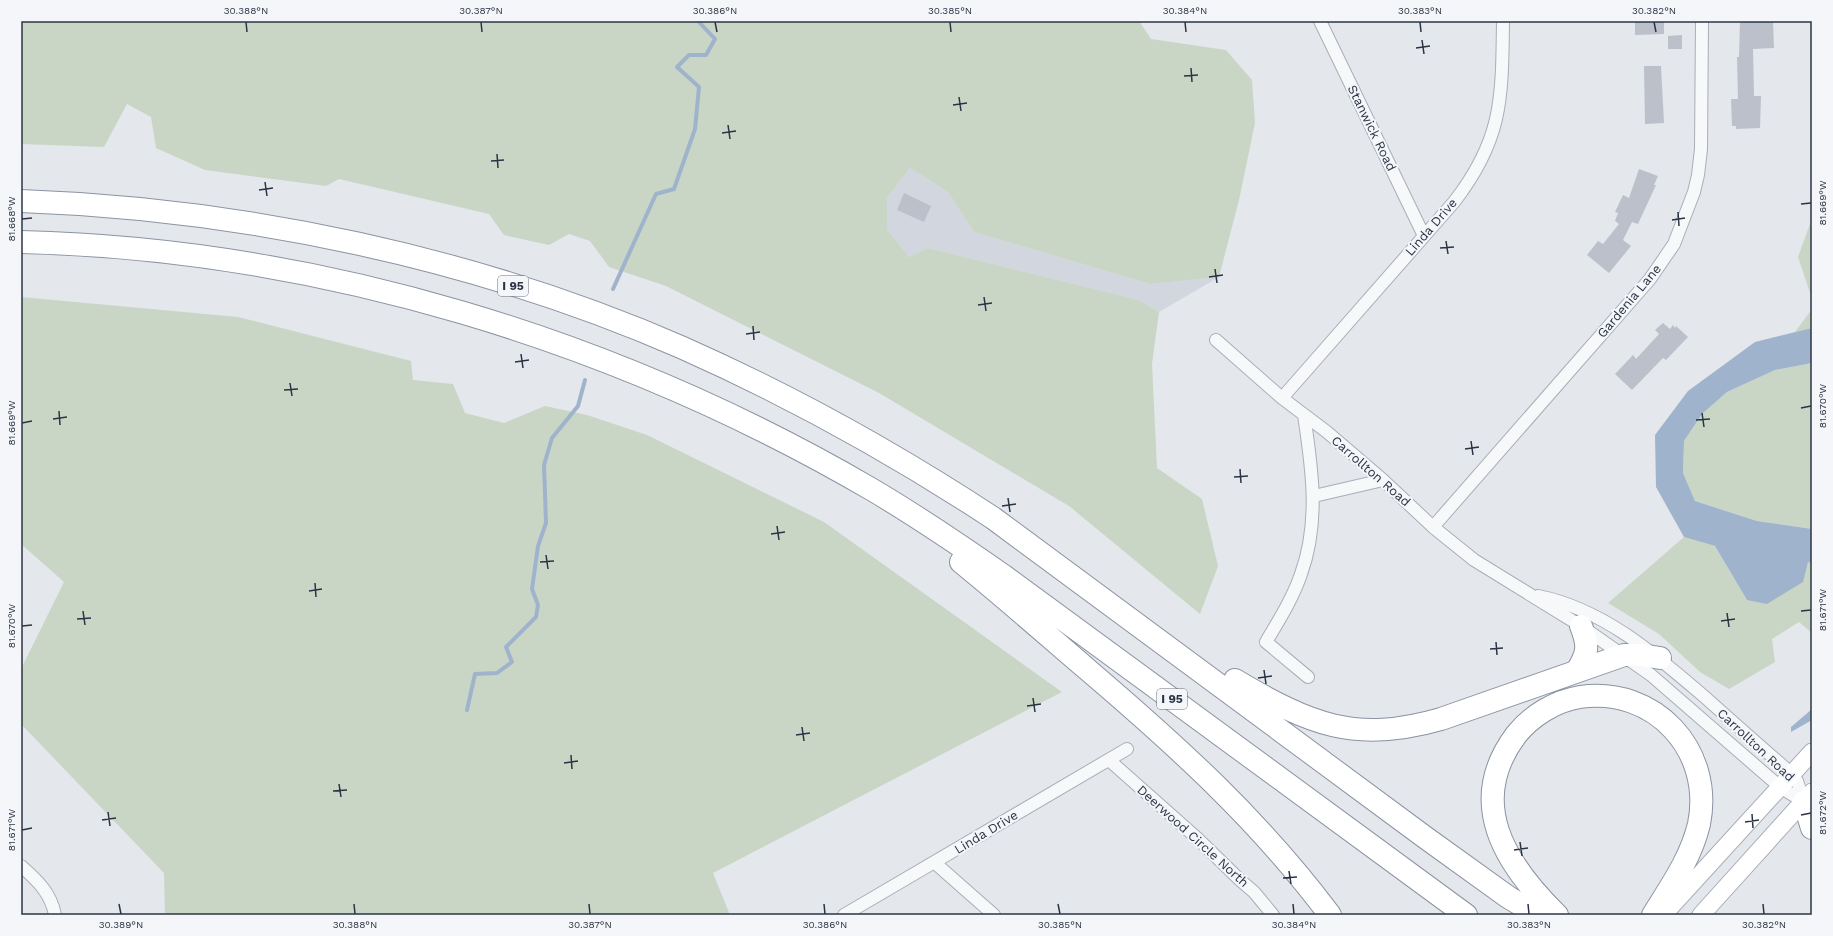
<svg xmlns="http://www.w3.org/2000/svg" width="1833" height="936" viewBox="0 0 1833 936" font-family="'Work Sans',sans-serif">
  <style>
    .built { fill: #d2d6de }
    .green { fill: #c9d6c5 }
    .water { fill: #9fb4cc }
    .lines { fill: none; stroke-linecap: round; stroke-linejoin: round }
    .stream { stroke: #9fb4cc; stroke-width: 4 }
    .building { fill: #bbc0ca }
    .minor-casing { stroke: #a9aeb7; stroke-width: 14 }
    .secondary-casing { stroke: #a9aeb7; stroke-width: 19 }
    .motorway-casing { stroke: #8b94a3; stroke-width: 24 }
    .minor { stroke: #f7f8fa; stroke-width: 12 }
    .secondary { stroke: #fff; stroke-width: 17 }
    .motorway { stroke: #fff; stroke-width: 22 }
    .ticks { fill: none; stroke: #2b3445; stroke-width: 1.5 }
    .labels { text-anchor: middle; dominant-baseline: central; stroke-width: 4; stroke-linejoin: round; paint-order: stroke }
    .shield { fill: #f4f6f9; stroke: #676e7b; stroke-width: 1 }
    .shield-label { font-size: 12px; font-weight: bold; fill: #2b3445 }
    .street-label { font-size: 13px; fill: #2b3445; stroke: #f4f6f9 }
    .neatline { fill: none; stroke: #2b3445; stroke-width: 1.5 }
    .ticks-label { font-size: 10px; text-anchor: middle; fill: #2b3445 }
  </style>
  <rect width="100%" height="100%" fill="#e4e7ec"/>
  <!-- built -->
  <path class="built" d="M 910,168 L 948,192 L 974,232 L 1150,284 L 1219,277 L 1159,312 L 1139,300 L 928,248 L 909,257 L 887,229 L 887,198 Z"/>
  <!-- green -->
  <path class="green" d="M 21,21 L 1139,21 L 1151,39 L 1226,50 L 1252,80 L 1255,123 L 1239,200 L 1219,277 L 1150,284 L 974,232 L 948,192 L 910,168 L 887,198 L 887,229 L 909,257 L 928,248 L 1139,300 L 1159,312 L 1152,364 L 1157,468 L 1202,499 L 1218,566 L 1200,614 L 1069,506 L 879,393 L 666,286 L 609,267 L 590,241 L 569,234 L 549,245 L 504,235 L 489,214 L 339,179 L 326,186 L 205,170 L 156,148 L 151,117 L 127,104 L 104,147 L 21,144 Z
    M 1812,218 L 1812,299 L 1798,257 Z
    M 21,297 L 238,317 L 411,361 L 413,380 L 453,384 L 465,413 L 504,423 L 545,406 L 587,415 L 647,435 L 824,522 L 1062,692 L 713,873 L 730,915 L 165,915 L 164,873 L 21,724 L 21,669 L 64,582 L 21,544 Z
    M 1812,309 L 1812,328 L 1795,332 Z
    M 1812,363 L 1812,529 L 1757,521 L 1695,501 L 1683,473 L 1684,441 L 1702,414 L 1727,392 L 1775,370 Z
    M 1684,537 L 1715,546 L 1747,600 L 1808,562 L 1812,564 L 1812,633 L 1799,622 L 1772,639 L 1775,662 L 1729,689 L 1700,672 L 1659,634 L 1608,603 Z"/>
  <!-- water -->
  <path class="water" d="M 1812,328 L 1812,363 L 1775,370 L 1727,392 L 1702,414 L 1684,441 L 1683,473 L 1695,501 L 1757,521 L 1812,529 L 1812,564 L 1808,562 L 1803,582 L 1767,604 L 1747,600 L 1715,546 L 1684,537 L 1656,487 L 1655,435 L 1688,391 L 1755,342 Z
    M 1812,709 L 1812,720 L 1791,732 L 1791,727 Z"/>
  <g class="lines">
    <!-- stream -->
    <path class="stream" d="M 613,289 L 656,194 L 674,189 L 695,129 L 699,87 L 677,67 L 689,55 L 706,55 L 715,39 L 698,21
      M 467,710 L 475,674 L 497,673 L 512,662 L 506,647 L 536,617 L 538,605 L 532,589 L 538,546 L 546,523 L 544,465 L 552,438 L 578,406 L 585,380"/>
  </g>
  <!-- building -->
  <path class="building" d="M 1635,21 L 1664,21 L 1664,34 L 1635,35 Z
    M 1740,21 L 1773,21 L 1774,48 L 1753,49 L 1754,96 L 1761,96 L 1760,128 L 1736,129 L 1736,126 L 1732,126 L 1731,99 L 1738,99 L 1737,57 L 1739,57 Z
    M 1682,35 L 1682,49 L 1668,49 L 1668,36 Z
    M 1644,66 L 1661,66 L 1664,123 L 1645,124 Z
    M 1639,169 L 1658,176 L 1654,185 L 1656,185 L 1638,224 L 1632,222 L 1623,240 L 1631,246 L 1609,273 L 1587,255 L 1598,241 L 1603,244 L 1619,224 L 1615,221 L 1618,213 L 1615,212 L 1623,195 L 1629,198 Z
    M 904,193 L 931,206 L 924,222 L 897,210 Z
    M 1663,323 L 1670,329 L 1673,325 L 1675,328 L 1676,326 L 1688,337 L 1666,360 L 1663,358 L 1632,390 L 1615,374 L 1633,355 L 1636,359 L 1659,334 L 1655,330 Z"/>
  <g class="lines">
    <!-- minor casing -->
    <g class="minor-casing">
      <path id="minor" d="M 1320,21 L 1424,236
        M 1216,340 L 1282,398 L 1327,432 L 1383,480 L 1433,527 L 1474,560 L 1581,626 L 1651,675 L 1780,787 L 1804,802
        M 1282,398 L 1454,202 C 1503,139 1502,98 1503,21
        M 1304,415 C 1312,468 1320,522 1301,574 C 1293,598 1279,620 1266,642 L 1308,677
        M 1314,496 L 1383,480
        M 1433,527 L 1650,279 L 1674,244 L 1694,192 L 1698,175 L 1701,149 L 1702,21
        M 1538,596 C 1604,609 1657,656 1707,699 C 1735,724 1763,749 1791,773 L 1797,781 L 1804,802
        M 1109,760 L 1198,839 L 1240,880 L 1254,892 L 1273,915
        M 935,863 L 994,915
        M 21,866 C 37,880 51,893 55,915
        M 844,915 L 1127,749"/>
    </g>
    <!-- secondary casing -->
    <g class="secondary-casing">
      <path id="secondary" d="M 1663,915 L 1812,752
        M 1701,915 L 1812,792"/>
    </g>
    <!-- motorway casing -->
    <g class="motorway-casing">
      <path id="motorway" d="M 21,201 C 245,209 477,258 683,348 C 791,396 894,453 993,518 L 1426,838 L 1508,897 L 1538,915
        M 21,242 C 318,249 615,340 871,489 C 917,516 961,546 1004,576 L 1466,915
        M 961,562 C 1004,597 1046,634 1088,670 C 1177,746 1259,820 1330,915
        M 1577,671 C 1588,653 1589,646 1581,626
        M 1235,680 C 1309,724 1355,744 1441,719 L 1624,655 L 1641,655 L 1660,658
        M 1804,802 L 1812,828
        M 1557,915 C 1506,865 1465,803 1516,735 C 1531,716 1555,701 1580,697 C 1654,686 1714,750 1699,824 C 1691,858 1671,886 1653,915"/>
    </g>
    <!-- minor -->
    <use href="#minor" class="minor"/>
    <!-- secondary -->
    <use href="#secondary" class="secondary"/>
    <!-- motorway -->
    <use href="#motorway" class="motorway"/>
  </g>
  <!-- ticks -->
  <path class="ticks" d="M 246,22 L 247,32M 481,22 L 482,32M 715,22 L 717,32M 950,22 L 951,32M 1185,22 L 1186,32M 1420,22 L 1421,32M 1654,22 L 1656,32M 1422,40 L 1424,54M 1416,48 L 1430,46M 1191,68 L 1192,82M 1184,76 L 1198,75M 959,97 L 961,111M 953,105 L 967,103M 728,125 L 730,139M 722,133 L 736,131M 497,154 L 498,168M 491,161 L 504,160M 265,182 L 267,196M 259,190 L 273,188M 1801,204 L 1811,203M 1678,212 L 1679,226M 22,219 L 32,218M 1672,220 L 1685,218M 1446,241 L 1448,254M 1440,248 L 1454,247M 1215,269 L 1217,283M 1209,277 L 1223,275M 984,297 L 986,311M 978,305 L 992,303M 753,326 L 754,340M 746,334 L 760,332M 521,354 L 523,368M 515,362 L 529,360M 290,383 L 292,396M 284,390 L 298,389M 1801,408 L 1811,406M 59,411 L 60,425M 1702,413 L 1704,427M 53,419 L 67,417M 1696,420 L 1710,419M 22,423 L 32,421M 1471,441 L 1473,455M 1465,449 L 1479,447M 1240,469 L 1241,483M 1234,477 L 1248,476M 1008,498 L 1010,512M 1002,506 L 1016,504M 777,526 L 779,540M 771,534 L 785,532M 546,555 L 548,569M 540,562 L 554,561M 315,583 L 316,597M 309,591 L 322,589M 83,611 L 85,625M 1801,611 L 1811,610M 1727,613 L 1729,627M 77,619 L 91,618M 1721,621 L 1735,619M 22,626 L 32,625M 1496,642 L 1497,655M 1490,649 L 1503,648M 1264,670 L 1266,684M 1258,678 L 1272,676M 1033,698 L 1035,712M 1027,706 L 1041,704M 802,727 L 804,741M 796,735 L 810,733M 571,755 L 572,769M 564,763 L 578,761M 339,784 L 341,797M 333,791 L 347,790M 108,812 L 110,826M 1752,814 L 1753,828M 1801,815 L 1811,813M 102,820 L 116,818M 1745,822 L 1759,820M 22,830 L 32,828M 1520,842 L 1522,856M 1514,850 L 1528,848M 1289,871 L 1291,884M 1283,878 L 1297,877M 119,904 L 121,914M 354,904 L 355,914M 589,904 L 590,914M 824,904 L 825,914M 1058,904 L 1060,914M 1293,904 L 1294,914M 1528,904 L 1529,914M 1763,904 L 1764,914"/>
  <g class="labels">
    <!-- shield labels -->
    <g class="shield">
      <rect x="498" y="276" width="30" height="20" rx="3"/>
      <rect x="1157" y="689" width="30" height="20" rx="3"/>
    </g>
    <g class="shield-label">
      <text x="513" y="286">I 95</text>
      <text x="1172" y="699">I 95</text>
    </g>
    <!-- street labels -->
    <g class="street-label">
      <text transform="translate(1372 128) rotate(64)">Stanwick Road</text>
      <text transform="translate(1431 227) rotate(-49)">Linda Drive</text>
      <text transform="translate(1629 301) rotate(-50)">Gardenia Lane</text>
      <text transform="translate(1371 471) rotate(41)">Carrollton Road</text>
      <text transform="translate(1756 745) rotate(43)">Carrollton Road</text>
      <text transform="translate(986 832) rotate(-31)">Linda Drive</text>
      <text transform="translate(1193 836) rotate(42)">Deerwood Circle North</text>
    </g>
  </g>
  <!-- border -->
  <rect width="1833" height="936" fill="none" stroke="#f4f6f9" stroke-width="44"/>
  <rect x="22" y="22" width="1789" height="892" class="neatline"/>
  <g class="ticks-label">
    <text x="246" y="14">30.388°N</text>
    <text x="481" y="14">30.387°N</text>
    <text x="715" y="14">30.386°N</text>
    <text x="950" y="14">30.385°N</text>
    <text x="1185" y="14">30.384°N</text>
    <text x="1420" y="14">30.383°N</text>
    <text x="1654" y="14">30.382°N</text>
    <text transform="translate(1822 203) rotate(-90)" y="4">81.669°W</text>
    <text transform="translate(11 219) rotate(-90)" y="4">81.668°W</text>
    <text transform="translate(1822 406) rotate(-90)" y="4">81.670°W</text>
    <text transform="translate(11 423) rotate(-90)" y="4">81.669°W</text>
    <text transform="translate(1822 610) rotate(-90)" y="4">81.671°W</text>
    <text transform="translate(11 626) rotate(-90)" y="4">81.670°W</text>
    <text transform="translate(1822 813) rotate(-90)" y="4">81.672°W</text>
    <text transform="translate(11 830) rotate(-90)" y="4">81.671°W</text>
    <text x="121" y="928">30.389°N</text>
    <text x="355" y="928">30.388°N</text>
    <text x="590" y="928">30.387°N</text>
    <text x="825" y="928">30.386°N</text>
    <text x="1060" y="928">30.385°N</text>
    <text x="1294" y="928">30.384°N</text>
    <text x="1529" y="928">30.383°N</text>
    <text x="1764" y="928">30.382°N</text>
  </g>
</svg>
